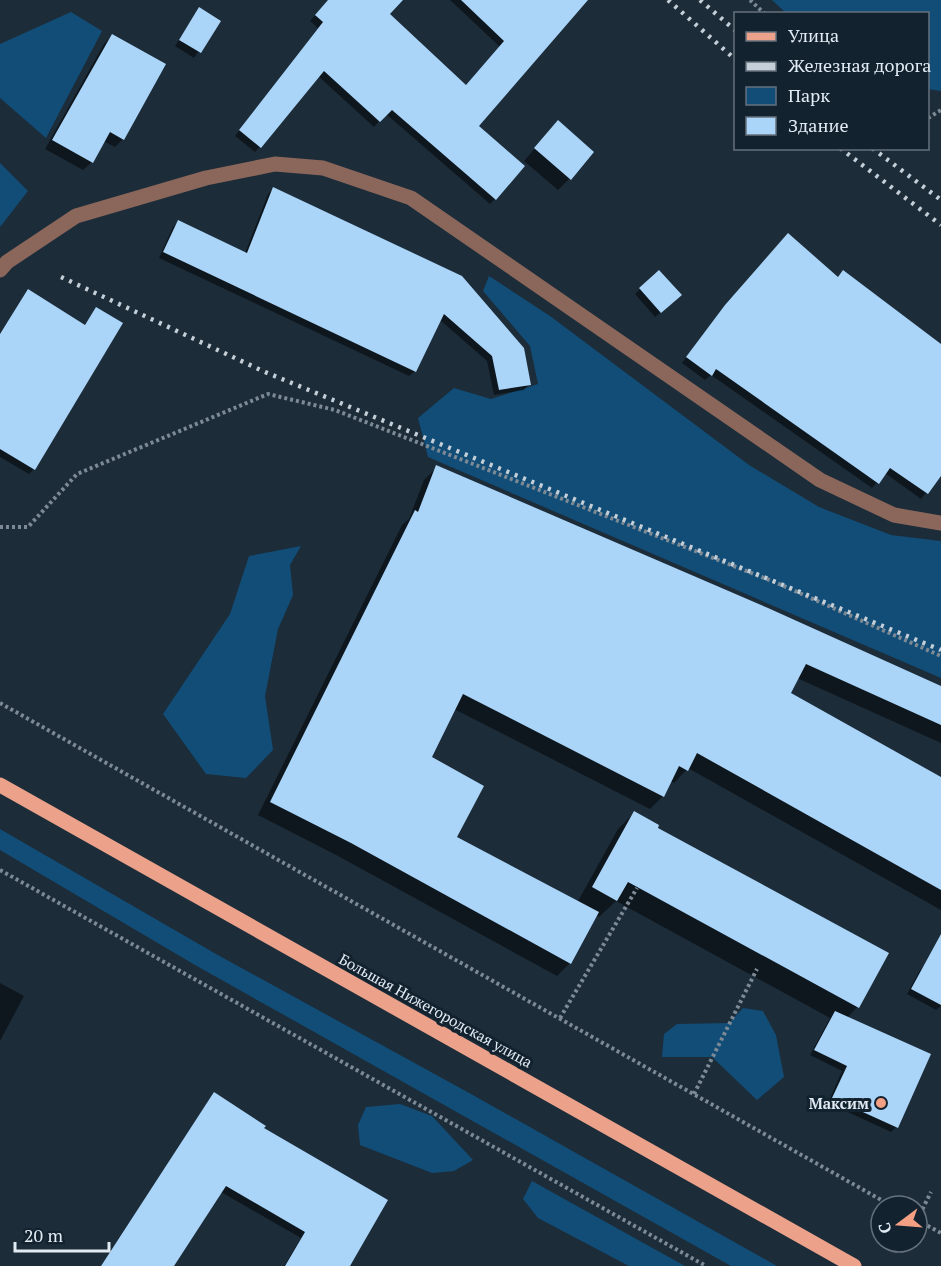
<svg xmlns="http://www.w3.org/2000/svg" width="941" height="1266" viewBox="0 0 941 1266" font-family="'PT Serif',serif">
  <style>
    .green { fill: #124d77 }
    .shadow { fill: #0007 }
    .building { fill: #aad4f8 }
    .lines { fill: none; stroke-linecap: round; stroke-linejoin: round }
    .path { stroke: #7d8a95; stroke-width: 4; stroke-dasharray: 3 3; stroke-linecap: butt }
    .minor { stroke: #8b675b; stroke-width: 15 }
    .major { stroke: #eca28a; stroke-width: 15 }
    .rail { stroke: #c4cfd8; stroke-width: 4.5; stroke-dasharray: 3 6; stroke-linecap: butt }
    .poi-dot { fill: #f39f84; stroke: #13222f; stroke-width: 2 }
    .labels { text-anchor: middle; dominant-baseline: central; stroke-width: 6; stroke-linejoin: round; paint-order: stroke }
    .street-label { font-size: 15px; fill: #e1ebf4; stroke: #13222f }
    .poi-label { font-size: 15px; font-weight: bold; fill: #e1ebf4; stroke: #13222f; text-anchor: end }
  </style>
  <rect width="100%" height="100%" fill="#1c2c39"/>
  <!-- green -->
  <path class="green" d="M 772,0 L 941,0 L 941,91 L 928,89 L 928,14 L 786,13 Z
    M 71,12 L 102,31 L 46,138 L 0,98 L 0,44 Z
    M 0,163 L 28,191 L 0,227 Z
    M 489,276 L 550,316 L 749,465 L 819,507 L 891,535 L 941,541 L 941,678 L 428,457 L 418,418 L 454,388 L 491,399 L 538,384 L 530,346 L 483,291 Z
    M 301,546 L 290,565 L 293,595 L 278,629 L 265,696 L 273,750 L 246,778 L 206,774 L 163,714 L 230,614 L 249,556 Z
    M 0,829 L 216,954 L 471,1094 L 777,1266 L 731,1266 L 195,965 L 0,850 Z
    M 743,1008 L 763,1011 L 776,1035 L 784,1077 L 757,1100 L 712,1057 L 662,1057 L 664,1034 L 677,1024 L 729,1023 Z
    M 400,1104 L 432,1116 L 473,1160 L 454,1171 L 432,1173 L 360,1145 L 358,1125 L 366,1107 Z
    M 532,1181 L 685,1266 L 629,1266 L 538,1218 L 523,1199 Z"/>
  <!-- shadow -->
  <path class="shadow" d="M 329,0 L 401,0 L 388,14 L 466,86 L 500,47 L 450,0 L 583,0 L 477,126 L 495,199 L 490,204 L 386,114 L 374,127 L 318,76 L 255,152 L 235,136 L 318,28 L 310,21 Z
    M 199,9 L 219,21 L 194,58 L 175,46 Z
    M 112,36 L 123,139 L 115,147 L 103,141 L 92,162 L 83,170 L 45,149 L 104,44 Z
    M 547,134 L 570,178 L 558,190 L 524,161 Z
    M 273,189 L 461,278 L 529,384 L 524,390 L 494,395 L 487,361 L 440,320 L 415,371 L 409,376 L 159,258 L 173,227 L 178,222 L 245,253 L 268,194 Z
    M 837,278 L 941,346 L 941,473 L 921,499 L 885,473 L 872,488 L 711,375 L 705,380 L 682,363 L 720,313 Z
    M 640,289 L 674,301 L 655,317 L 635,294 Z
    M 29,291 L 84,326 L 96,309 L 34,469 L 29,474 L 0,457 L 0,333 Z
    M 437,467 L 941,687 L 941,743 L 797,678 L 789,694 L 941,779 L 941,910 L 688,768 L 674,783 L 670,781 L 663,796 L 650,809 L 454,709 L 430,758 L 455,837 L 577,903 L 618,829 L 634,813 L 656,828 L 887,953 L 857,1007 L 847,1018 L 896,1127 L 891,1132 L 828,1103 L 842,1071 L 810,1055 L 830,1018 L 616,901 L 599,917 L 595,915 L 570,963 L 557,976 L 338,856 L 258,815 L 402,525 L 409,519 L 424,480 Z
    M 926,964 L 941,973 L 941,1006 L 936,1010 L 907,994 L 920,970 Z
    M 0,983 L 24,996 L 0,1041 Z
    M 209,1100 L 262,1129 L 348,1266 L 284,1266 L 301,1238 L 221,1192 L 172,1266 L 101,1266 Z"/>
  <!-- building -->
  <path class="building" d="M 328,0 L 403,0 L 390,14 L 466,85 L 504,41 L 461,0 L 588,0 L 479,126 L 525,166 L 496,200 L 392,110 L 380,122 L 324,71 L 261,148 L 239,130 L 323,22 L 315,15 Z
    M 199,7 L 221,21 L 201,53 L 179,40 Z
    M 112,34 L 166,64 L 124,140 L 110,132 L 93,163 L 52,140 Z
    M 558,120 L 594,152 L 571,180 L 534,148 Z
    M 273,187 L 462,276 L 524,348 L 531,385 L 499,390 L 492,356 L 444,314 L 416,372 L 163,252 L 178,220 L 247,253 Z
    M 788,233 L 838,277 L 843,270 L 941,344 L 941,476 L 928,494 L 890,468 L 879,484 L 716,369 L 712,376 L 686,357 L 725,305 Z
    M 659,270 L 682,295 L 661,313 L 639,288 Z
    M 28,289 L 85,325 L 96,307 L 123,323 L 35,470 L 0,449 L 0,334 Z
    M 436,465 L 768,608 L 941,686 L 941,725 L 806,664 L 791,693 L 941,777 L 941,890 L 697,753 L 688,771 L 679,766 L 664,797 L 463,694 L 432,757 L 484,786 L 457,837 L 599,912 L 571,964 L 351,843 L 270,802 L 415,510 L 418,512 Z
    M 634,811 L 659,825 L 658,828 L 889,953 L 859,1008 L 628,882 L 617,901 L 592,887 Z
    M 941,934 L 941,1005 L 911,989 Z
    M 835,1011 L 931,1054 L 898,1128 L 832,1098 L 847,1066 L 814,1050 Z
    M 214,1092 L 266,1126 L 264,1128 L 388,1200 L 350,1266 L 285,1266 L 305,1232 L 226,1186 L 174,1266 L 101,1266 Z"/>
  <g class="lines">
    <!-- path -->
    <path class="path" d="M 750,0 L 765,14
      M 928,118 L 941,110
      M 0,527 L 28,527 L 77,474 L 268,394 L 335,410 L 777,583 L 941,656
      M 0,703 L 892,1206
      M 0,870 L 706,1266
      M 560,1018 L 637,888
      M 694,1094 L 757,969
      M 917,1220 L 931,1192
      M 917,1220 L 941,1233"/>
    <!-- minor -->
    <path class="minor" d="M 0,270 L 7,262 L 76,216 L 206,178 L 275,164 L 323,168 L 411,198 L 820,480 L 894,515 L 941,523"/>
    <!-- major -->
    <path class="major" d="M 0,785 L 854,1266"/>
    <!-- rail -->
    <path class="rail" d="M 668,0 L 736,60
      M 700,0 L 736,31
      M 840,148 L 941,225
      M 872,148 L 941,200
      M 61,277 L 265,372 L 941,650"/>
  </g>
  <!-- markers -->
  <circle class="poi-dot" cx="881" cy="1103" r="6"/>
  <g class="labels">
    <!-- street labels -->
    <g class="street-label">
      <text transform="translate(436 1010) rotate(29)">Большая Нижегородская улица</text>
    </g>
    <!-- poi labels -->
    <g class="poi-label">
      <text x="869" y="1103">Максим</text>
    </g>
  </g>
  <!-- legend -->
  <rect x="734" y="12" width="195" height="138" fill="#13222f" stroke="#65727e" stroke-width="1.5"/>
  <rect x="746" y="32" width="30" height="9" fill="#eca28a" stroke="#65727e" stroke-width="1.5"/>
  <text x="788" y="42" font-size="18" fill="#e1ebf4">Улица</text>
  <rect x="746" y="62" width="30" height="9" fill="#c4cfd8" stroke="#65727e" stroke-width="1.5"/>
  <text x="788" y="72" font-size="18" fill="#e1ebf4">Железная дорога</text>
  <rect x="746" y="87" width="30" height="18" fill="#124d77" stroke="#65727e" stroke-width="1.5"/>
  <text x="788" y="102" font-size="18" fill="#e1ebf4">Парк</text>
  <rect x="746" y="117" width="30" height="18" fill="#aad4f8" stroke="#65727e" stroke-width="1.5"/>
  <text x="788" y="132" font-size="18" fill="#e1ebf4">Здание</text>
  <!-- north arrow -->
  <g transform="translate(899 1224) rotate(254)"><circle r="28" fill="#13222f" stroke="#65727e" stroke-width="1.5"/>
  <path d="M0-4.5L10 22L0 15L-10 22Z" fill="#f39f84"/>
  <text y="-9" font-size="16" font-weight="bold" text-anchor="middle" fill="#e1ebf4">С</text>
  </g>
  <!-- scale -->
  <path d="M15 1242v9h94v-9" fill="none" stroke="#e1ebf4" stroke-width="3"/>
  <text x="24" y="1242" font-size="18" fill="#e1ebf4" stroke="#13222f" stroke-width="4.5" paint-order="stroke">20 m</text>
</svg>
